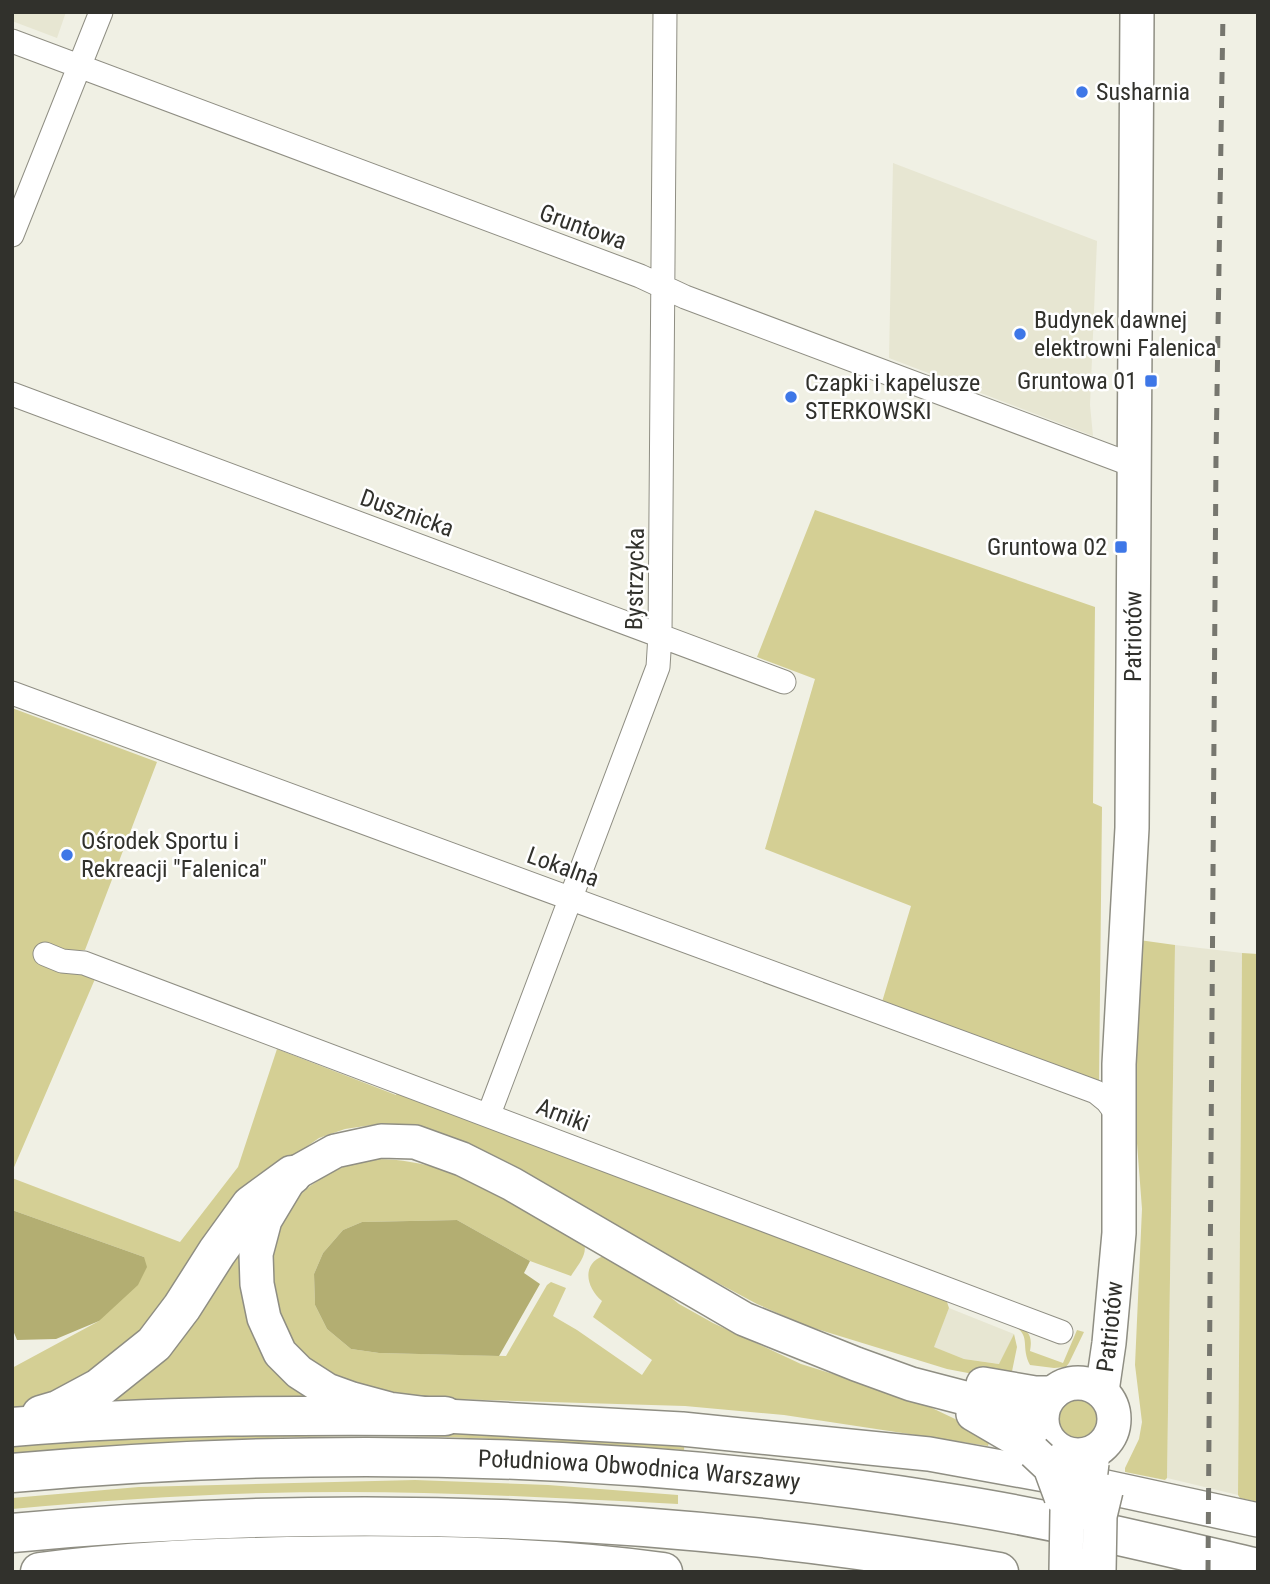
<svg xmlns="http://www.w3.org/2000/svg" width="1270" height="1584" viewBox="0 0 1270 1584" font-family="'Roboto Condensed',sans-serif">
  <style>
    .built { fill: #e7e6d2 }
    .green { fill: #d4cf94 }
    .water { fill: #b3ae72 }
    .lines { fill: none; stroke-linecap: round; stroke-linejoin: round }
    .street-casing { stroke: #8f8e83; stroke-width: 25 }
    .secondary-casing { stroke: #8f8e83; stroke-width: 36 }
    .highway-casing { stroke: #8f8e83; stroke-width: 41 }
    .street { stroke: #fff; stroke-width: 23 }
    .secondary { stroke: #fff; stroke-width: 33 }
    .highway { stroke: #fff; stroke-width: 38 }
    .rail { stroke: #76766e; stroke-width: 5; stroke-dasharray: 12 12; stroke-linecap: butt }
    .secondary-bridge-casing { stroke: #8f8e83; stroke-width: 36; stroke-linecap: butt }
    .secondary-bridge { stroke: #fff; stroke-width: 33 }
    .poi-dot { fill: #3e77e7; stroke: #fff; stroke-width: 2.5 }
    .labels { text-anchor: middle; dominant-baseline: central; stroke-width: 5; stroke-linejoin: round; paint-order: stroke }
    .poi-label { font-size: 24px; fill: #31312c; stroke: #fff; text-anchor: start }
    .street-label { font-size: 24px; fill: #31312c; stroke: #fff }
  </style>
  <rect width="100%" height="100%" fill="#f0f0e4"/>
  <!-- built -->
  <path class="built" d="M 12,12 L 66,12 L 57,38 L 12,21 Z
    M 893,163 L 1097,241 L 1090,405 L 1093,436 L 889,358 Z
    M 1175,945 L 1242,953 L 1238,1495 L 1167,1478 Z
    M 949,1308 L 1014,1334 L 1000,1364 L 964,1359 L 933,1347 Z"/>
  <!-- green -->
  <path class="green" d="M 815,510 L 1095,607 L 1093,803 L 1102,807 L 1099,1085 L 882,1002 L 911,906 L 765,849 L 815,679 L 757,657 Z
    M 12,708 L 157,762 L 85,950 L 55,950 L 95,979 L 12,1172 Z
    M 1139,940 L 1175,945 L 1167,1478 L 1165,1480 L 1125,1472 L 1125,1468 L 1139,1439 L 1142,1422 L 1135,1365 L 1142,1209 L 1134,1104 Z
    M 1242,953 L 1258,954 L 1258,1502 L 1240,1498 L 1238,1495 Z
    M 277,1049 L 396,1095 L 398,1088 L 946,1299 L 949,1308 L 934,1347 L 964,1359 L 999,1364 L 1014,1334 L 1017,1347 L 1010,1381 L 947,1369 L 807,1326 L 757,1304 L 651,1247 L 407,1126 L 379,1124 L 345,1129 L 319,1138 L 279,1166 L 164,1312 L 94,1379 L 12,1410 L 12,1368 L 99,1321 L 144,1257 L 12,1210 L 12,1178 L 180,1242 L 238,1167 Z
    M 373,1159 C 454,1158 517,1204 584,1243 C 588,1255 577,1266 571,1276 L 530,1261 L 457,1220 L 362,1222 L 343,1230 L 323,1253 L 314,1274 L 315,1305 L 327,1329 L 351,1349 L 379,1353 L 506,1356 L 547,1285 L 551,1282 L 566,1288 L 553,1316 L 577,1330 L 642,1375 L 652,1360 L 593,1317 L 602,1301 C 585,1287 581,1261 607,1255 L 644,1276 L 679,1304 L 713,1323 L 801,1364 L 913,1399 L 991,1436 L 988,1446 L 784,1415 L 685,1406 L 418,1398 L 375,1393 L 317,1371 L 279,1331 L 268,1249 L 292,1202 L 310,1186 L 330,1173 L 350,1164 Z
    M 241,1235 L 314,1396 L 78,1410 Z
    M 1013,1325 C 1028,1330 1033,1334 1030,1351 L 1063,1363 L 1077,1330 L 1084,1332 L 1069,1363 L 1066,1367 L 1054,1368 L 1030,1365 C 1020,1346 1032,1336 1013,1325 Z
    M1058 1420a22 22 0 1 1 44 0a22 22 0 1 1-44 0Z
    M 309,1424 L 685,1437 L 684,1450 C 576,1444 469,1435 361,1436 C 244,1437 128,1444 12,1454 L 12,1440 Z
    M 415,1480 L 548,1485 L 678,1495 L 678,1504 C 594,1500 509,1495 424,1493 C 287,1489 149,1496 12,1509 L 12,1498 L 139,1487 Z"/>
  <!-- water -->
  <path class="water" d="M 12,1210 L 144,1257 L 147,1267 L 138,1285 L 99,1321 L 56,1339 L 17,1340 L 12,1328 Z
    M 457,1220 L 530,1261 L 524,1273 L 540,1284 L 499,1356 L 379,1353 L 351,1349 L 327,1329 L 315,1305 L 314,1274 L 323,1253 L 343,1230 L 362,1222 Z"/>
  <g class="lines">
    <!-- street casing -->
    <g class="street-casing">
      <path id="street" d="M 12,41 L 640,276 L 685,297 L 1135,466
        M 12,235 L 101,12
        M 12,394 L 784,682
        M 12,693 L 1096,1092 L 1107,1101 L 1119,1117
        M 45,954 L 62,961 L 84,963 L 1061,1332
        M 489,1114 L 658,667 L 660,635 L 665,12"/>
    </g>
    <!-- secondary casing -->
    <g class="secondary-casing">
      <g id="secondary">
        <circle cx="1078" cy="1419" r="36"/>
        <path d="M 983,1384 L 1035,1393 L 1053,1393"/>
        <path id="s1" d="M 1102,1391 L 1109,1343 L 1119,1233 L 1119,1064 L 1132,828 L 1137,12"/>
        <path d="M 973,1414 L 1021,1442 L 1034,1452"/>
        <path d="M 1043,1429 L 1035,1422 L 1007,1409 L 911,1384 L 856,1364 L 744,1319 L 512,1184 L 462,1159 L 415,1142 L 381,1141 L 335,1151 L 292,1175 L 265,1220 L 256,1254 L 257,1284 L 264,1318 L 280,1353 L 299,1372 L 327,1390 L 352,1399 L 389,1409 L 445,1416 L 682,1429 L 929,1454 L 1078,1481 L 1258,1520"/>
      </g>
    </g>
    <!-- highway casing -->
    <g class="highway-casing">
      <g id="highway">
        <path d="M 41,1415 L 58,1410 L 99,1388 L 154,1344 L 182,1307 L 217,1252 L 251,1205 L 292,1175"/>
        <path d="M 12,1427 C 156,1415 300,1415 445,1416"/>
        <path id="s2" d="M 12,1473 C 323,1445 635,1453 943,1502 C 1049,1518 1153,1544 1258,1568"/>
        <path d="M 12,1533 C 343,1502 672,1514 999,1572"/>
        <path d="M 40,1572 C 121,1561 206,1558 288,1556 C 414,1554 539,1555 663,1572"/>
      </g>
    </g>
    <!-- street -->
    <use href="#street" class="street"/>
    <!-- secondary -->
    <use href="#secondary" class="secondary"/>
    <!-- highway -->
    <use href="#highway" class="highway"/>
    <!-- rail -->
    <path class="rail" d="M 1208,1572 L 1216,457 L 1223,12"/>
    <!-- secondary-bridge casing -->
    <g class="secondary-bridge-casing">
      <path id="secondary-bridge" d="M 1034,1452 L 1050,1467 L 1061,1497
        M 1063,1458 L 1070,1486 L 1067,1512 L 1066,1572
        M 1089,1513 L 1088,1496 L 1092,1463
        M 1099,1572 L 1100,1516 L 1106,1491"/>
    </g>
    <!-- secondary-bridge -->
    <use href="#secondary-bridge" class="secondary-bridge"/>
  </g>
  <!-- markers -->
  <g class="poi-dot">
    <circle cx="1082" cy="92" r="7"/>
    <circle cx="1020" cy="334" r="7"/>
    <rect x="1144" y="374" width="14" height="14" rx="3.5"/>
    <circle cx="791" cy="397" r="7"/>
    <rect x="1114" y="540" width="14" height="14" rx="3.5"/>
    <circle cx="67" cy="855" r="7"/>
  </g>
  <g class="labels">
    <!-- poi labels -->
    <g class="poi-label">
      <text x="1096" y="92">Susharnia</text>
      <text x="1034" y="320">Budynek dawnej<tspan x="1034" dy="28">elektrowni Falenica</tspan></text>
      <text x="1137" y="381" text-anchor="end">Gruntowa 01</text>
      <text x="805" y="383">Czapki i kapelusze<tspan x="805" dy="28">STERKOWSKI</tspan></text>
      <text x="1107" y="547" text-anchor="end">Gruntowa 02</text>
      <text x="81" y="841">Ośrodek Sportu i<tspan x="81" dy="28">Rekreacji "Falenica"</tspan></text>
    </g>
    <!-- street labels -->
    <g class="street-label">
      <text transform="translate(583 227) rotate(20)">Gruntowa</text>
      <text transform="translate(407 513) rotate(20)">Dusznicka</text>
      <text transform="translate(635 579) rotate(-89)">Bystrzycka</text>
      <text stroke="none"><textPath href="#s1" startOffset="756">Patriotów</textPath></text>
      <text transform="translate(563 867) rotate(20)">Lokalna</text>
      <text transform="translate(563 1115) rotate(21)">Arniki</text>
      <text stroke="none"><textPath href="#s1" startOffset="65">Patriotów</textPath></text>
      <text stroke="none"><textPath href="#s2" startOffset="628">Południowa Obwodnica Warszawy</textPath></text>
    </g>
  </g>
  <!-- border -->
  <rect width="1270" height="1584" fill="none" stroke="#31312c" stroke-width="28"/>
</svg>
